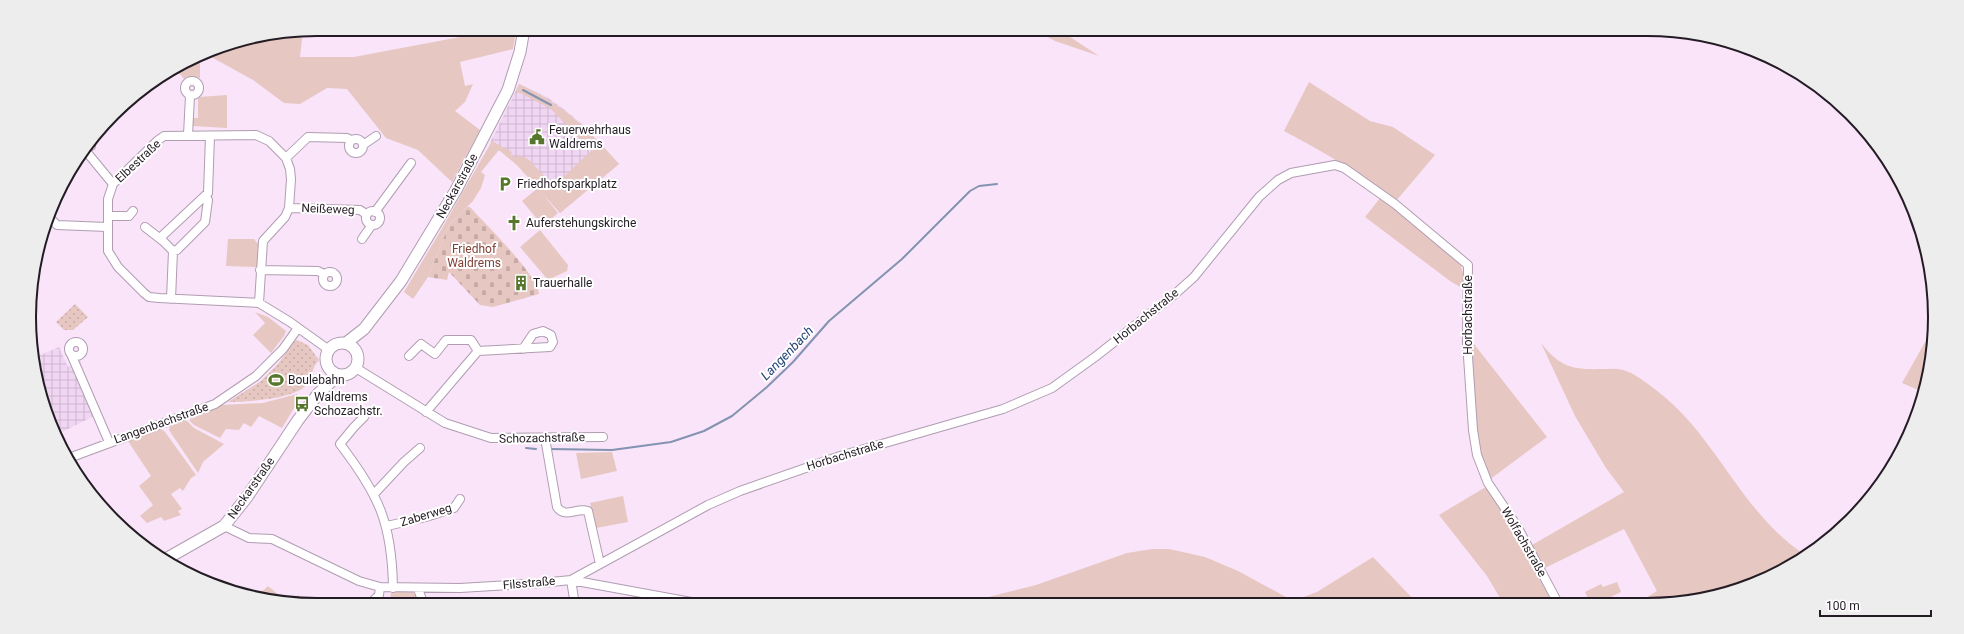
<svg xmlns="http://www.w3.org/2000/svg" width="1964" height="634" viewBox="0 0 1964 634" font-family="Roboto,sans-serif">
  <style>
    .industrial { fill: url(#industrial-grid) }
    .green { fill: #e7c7c1 }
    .cemetery { fill: url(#cemetery-stones) }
    .park { fill: url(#park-dots) }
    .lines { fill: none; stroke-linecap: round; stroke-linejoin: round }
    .stream { stroke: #8393b0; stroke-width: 2 }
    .street-casing { stroke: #b09db1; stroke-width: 10 }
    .secondary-casing { stroke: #b09db1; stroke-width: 13 }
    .street { stroke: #fff; stroke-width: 8 }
    .secondary { stroke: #fff; stroke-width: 11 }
    .labels { text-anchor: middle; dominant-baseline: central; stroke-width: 4; stroke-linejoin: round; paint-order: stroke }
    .poi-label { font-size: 12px; fill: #241c24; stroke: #fff; text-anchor: start }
    .street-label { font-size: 12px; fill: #241c24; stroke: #fff }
    .park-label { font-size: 12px; fill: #814036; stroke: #fff }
    .water-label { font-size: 13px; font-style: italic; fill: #244374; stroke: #fff }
    .rim { fill: none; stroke: #241c24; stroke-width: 2 }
  </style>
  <defs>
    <pattern id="industrial-grid" width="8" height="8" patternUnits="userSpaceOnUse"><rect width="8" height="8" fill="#f0d6f2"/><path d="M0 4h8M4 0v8" fill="none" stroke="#ceb7cf"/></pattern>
    <pattern id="cemetery-stones" width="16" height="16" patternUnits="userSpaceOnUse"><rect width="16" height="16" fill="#e7c7c1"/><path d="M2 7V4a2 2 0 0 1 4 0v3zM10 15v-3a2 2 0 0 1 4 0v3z" fill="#c6aaa6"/></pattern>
    <pattern id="park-dots" width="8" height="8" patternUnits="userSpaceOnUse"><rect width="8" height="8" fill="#e7c7c1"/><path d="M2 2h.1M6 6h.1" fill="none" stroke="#c6aaa6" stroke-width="1.8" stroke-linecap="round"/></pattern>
  </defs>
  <rect width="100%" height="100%" fill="#f9e4fa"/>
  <!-- industrial -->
  <path class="industrial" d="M 519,84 L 547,97 L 565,110 L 584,126 L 619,164 L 560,213 L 517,165 L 490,143 Z
    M 59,347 L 68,367 L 81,361 L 80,366 L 100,413 L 58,434 L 39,391 L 33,358 Z"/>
  <!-- green -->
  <path class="green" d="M 515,29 L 516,31 L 513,49 L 460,62 L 465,86 L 473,84 L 465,102 L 455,111 L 480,130 L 452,182 L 418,150 L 386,138 L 347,89 L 327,88 L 300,104 L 284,103 L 253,80 L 204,53 L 261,34 L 273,35 L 303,30 L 300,57 L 354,57 L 476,34 L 515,31 Z
    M 1032,29 L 1058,29 L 1099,56 L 1055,41 Z
    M 200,55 L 200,78 L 187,77 L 184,79 L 180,74 L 170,74 Z
    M 1309,82 L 1370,121 L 1393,127 L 1435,155 L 1396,201 C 1361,174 1324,152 1284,131 Z
    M 519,84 C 562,103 588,129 619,164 L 560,213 L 517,165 L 499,150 L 481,172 L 485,175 L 481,188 L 473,201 L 449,225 L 428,277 L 413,299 L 404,292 L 441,230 L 492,141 L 512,152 L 511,155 L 517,158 L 519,155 L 528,159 L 554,186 L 591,151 L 551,109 L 516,91 Z
    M 227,95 L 227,128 L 193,126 L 193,118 L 198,118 L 198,97 Z
    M 538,188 L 558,213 L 543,226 L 522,201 Z
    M 1381,197 L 1460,263 L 1464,276 L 1464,289 L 1450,281 L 1365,217 Z
    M 540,230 L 568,265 L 567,271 L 548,280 L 520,247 Z
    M 228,239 L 254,239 L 258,244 L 257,267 L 226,266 Z
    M 255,312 L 268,317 L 286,331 L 284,336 L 271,353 L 253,335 L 265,323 Z
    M 1934,326 L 1929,373 L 1923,392 L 1902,383 Z
    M 1470,339 L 1547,437 L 1489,480 L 1477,443 Z
    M 1541,343 C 1560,367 1572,370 1602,369 C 1609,369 1616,368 1623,370 C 1635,373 1646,383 1656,390 C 1716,435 1741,513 1804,554 L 1775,575 L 1685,603 L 1638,603 L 1657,591 L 1624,529 L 1545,568 L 1532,545 L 1624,492 L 1606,468 L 1575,416 Z
    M 297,394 L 299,400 L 282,428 L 259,416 L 251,427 L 244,423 L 239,430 L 226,429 L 220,438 L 194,425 L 189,420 L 221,405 L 263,403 Z
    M 186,420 L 194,428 L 224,444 L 203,462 L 198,473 L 169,430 L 170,426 Z
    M 161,429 L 165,432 L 196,475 L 191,478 L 183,491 L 180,488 L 171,494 L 182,509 L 178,511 L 181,515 L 164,521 L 161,517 L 147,523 L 140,516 L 153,505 L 139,486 L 151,476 L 128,441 Z
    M 612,452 L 617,471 L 581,479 L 576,453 Z
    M 1484,488 L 1487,489 L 1510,520 L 1555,603 L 1503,603 L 1487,576 L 1439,515 Z
    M 623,496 L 628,522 L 596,528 L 590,503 Z
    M 1152,549 L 1169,549 L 1205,557 L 1238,571 L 1286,597 L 1298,599 L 1317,592 L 1373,557 L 1417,603 L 961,604 L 1036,585 L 1127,553 Z
    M 1617,582 L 1621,592 L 1599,603 L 1590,603 L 1585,592 L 1601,584 L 1603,587 Z
    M 268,586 L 281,597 L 283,595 L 292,601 L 298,595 L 306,603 L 305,604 L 255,598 Z
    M 392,592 L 413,592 L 417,597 L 420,605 L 397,605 L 390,595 Z"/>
  <!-- cemetery -->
  <path class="cemetery" d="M 467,207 L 470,207 C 486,225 537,274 539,294 L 493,307 L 480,305 L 449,272 L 447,280 L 428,277 L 449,225 Z"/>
  <!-- park -->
  <path class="park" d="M 75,304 L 88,317 L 73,330 L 64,330 L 56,322 Z
    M 297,340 L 308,345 L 319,360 C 312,367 312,377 306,385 C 296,399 245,402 228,402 L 261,381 L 278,364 L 295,341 Z"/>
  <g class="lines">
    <!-- stream -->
    <path class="stream" d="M 523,90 L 551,105
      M 526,448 L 536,449
      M 549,449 L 612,450 L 671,442 L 704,431 L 732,416 L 767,387 L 793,362 L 829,321 L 902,259 L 970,191 L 979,186 L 997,184"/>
    <!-- street casing -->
    <g class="street-casing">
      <path id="street" d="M185 88a7 7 0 1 1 14 0a7 7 0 1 1-14 0Z
        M 188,135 L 190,96
        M349 146a7 7 0 1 1 14 0a7 7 0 1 1-14 0Z
        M 363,145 L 376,136
        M 84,150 L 91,146 L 91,139
        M 85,150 L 113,184
        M 286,158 L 308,137 L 347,138 L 351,140
        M 289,208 L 360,210 L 366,214
        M366 218a7 7 0 1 1 14 0a7 7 0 1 1-14 0Z
        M 375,212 L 411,163
        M 108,216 L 129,216 L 133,211
        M 50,218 L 57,225 L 107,227
        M 145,227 L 163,241
        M 362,239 L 371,226
        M 173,251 L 163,241 L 161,237 L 208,193 L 210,136
        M 260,270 L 318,271 L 324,274
        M323 279a7 7 0 1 1 14 0a7 7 0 1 1-14 0Z
        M 171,299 L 173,251 L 177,250 L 205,222 L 208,200 L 206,197
        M 259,303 L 263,241 L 285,217 L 289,208 L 291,179 L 290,169 L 286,158 L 269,141 L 256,135 L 164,136 L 157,141 L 113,184 L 108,199 L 108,251 L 118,267 L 144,293 L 149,297 L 159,298 L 259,303 L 290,322 L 329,350
        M69 349a7 7 0 1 1 14 0a7 7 0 1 1-14 0Z
        M 71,354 L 109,442
        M 409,356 L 421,344 L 435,354 L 446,340 L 471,340 L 478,351
        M 356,368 L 445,423 L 491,438 L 603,437
        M 426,412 L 478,351 L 550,347 L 553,342 L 551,335 L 543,331 L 533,334 L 523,349
        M 364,417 L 354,427 L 340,444 C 379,495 392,523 393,588
        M 545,438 L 557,507 C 565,519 577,507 588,511 L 600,564
        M 69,458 L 215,404 L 256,376 L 283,349 L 298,328
        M 374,494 L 404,462 L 420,448
        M 224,526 L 249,538 L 272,539 L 359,581 L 380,587 L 460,588 L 541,583 L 571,580 L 702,604
        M 387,526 L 426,517 L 454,508 L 460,499
        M 571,580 L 708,505 L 740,491 L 840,456 L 1003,409 L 1052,388 L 1095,357 L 1175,294 L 1194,277 L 1259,197 L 1278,180 L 1291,173 L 1335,165 L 1344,168 L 1395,204 L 1468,265 L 1467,342 L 1473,430 L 1477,455 L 1488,483 L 1517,526 L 1558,603
        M 571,580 L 575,605
        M 418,589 L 424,605
        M 369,605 L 379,595 L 380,587"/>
    </g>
    <!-- secondary casing -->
    <g class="secondary-casing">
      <path id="secondary" d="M326 359a16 16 0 1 1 32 0a16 16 0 1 1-32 0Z
        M 346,343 L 364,329 L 401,281 L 456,190 L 508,90 L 520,52 L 524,29
        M 164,560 L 224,526 L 247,497 L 298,420 L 318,394 L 338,375"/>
    </g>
    <!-- street -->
    <use href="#street" class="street"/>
    <!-- secondary -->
    <use href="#secondary" class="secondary"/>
  </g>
  <!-- icons -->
  <defs>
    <g id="civic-bare" transform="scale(1.2)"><path d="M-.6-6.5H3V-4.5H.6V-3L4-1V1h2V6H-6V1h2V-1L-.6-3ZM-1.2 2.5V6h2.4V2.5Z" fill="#56762c" stroke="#fff" stroke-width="2.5" paint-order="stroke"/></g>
    <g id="parking-bare" transform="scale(1.2)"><path d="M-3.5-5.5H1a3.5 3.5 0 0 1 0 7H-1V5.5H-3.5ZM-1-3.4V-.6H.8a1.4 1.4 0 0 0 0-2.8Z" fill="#56762c" stroke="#fff" stroke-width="2.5" paint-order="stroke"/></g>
    <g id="church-bare" transform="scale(1.2)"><path d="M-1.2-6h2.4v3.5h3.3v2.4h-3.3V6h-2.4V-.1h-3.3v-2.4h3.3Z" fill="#56762c" stroke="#fff" stroke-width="2.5" paint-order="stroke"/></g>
    <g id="building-bare" transform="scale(1.2)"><path d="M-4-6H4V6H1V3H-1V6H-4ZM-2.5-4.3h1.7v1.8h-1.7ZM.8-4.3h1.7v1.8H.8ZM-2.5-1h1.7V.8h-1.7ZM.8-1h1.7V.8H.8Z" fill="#56762c" stroke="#fff" stroke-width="2.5" paint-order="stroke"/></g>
    <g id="stadium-bare" transform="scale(1.2)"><path d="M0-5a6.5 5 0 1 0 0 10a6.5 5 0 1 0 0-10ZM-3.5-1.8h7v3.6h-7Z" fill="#56762c" stroke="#fff" stroke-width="2.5" paint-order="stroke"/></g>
    <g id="bus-bare" transform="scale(1.2)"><path d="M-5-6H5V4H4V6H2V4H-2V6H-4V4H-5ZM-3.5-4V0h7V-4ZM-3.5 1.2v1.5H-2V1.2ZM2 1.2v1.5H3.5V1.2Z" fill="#56762c" stroke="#fff" stroke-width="2.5" paint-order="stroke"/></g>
  </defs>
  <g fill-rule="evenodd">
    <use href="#civic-bare" x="537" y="137"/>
    <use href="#parking-bare" x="505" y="184"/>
    <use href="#church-bare" x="514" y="223"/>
    <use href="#building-bare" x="521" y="283"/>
    <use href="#stadium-bare" x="276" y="380"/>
    <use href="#bus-bare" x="302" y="404"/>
  </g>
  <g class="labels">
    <!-- poi labels -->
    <g class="poi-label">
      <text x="549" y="130">Feuerwehrhaus<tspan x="549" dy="14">Waldrems</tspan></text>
      <text x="517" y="184">Friedhofsparkplatz</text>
      <text x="526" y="223">Auferstehungskirche</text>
      <text x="533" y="283">Trauerhalle</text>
      <text x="288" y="380">Boulebahn</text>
      <text x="314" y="397">Waldrems<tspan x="314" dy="14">Schozachstr.</tspan></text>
    </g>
    <!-- street labels -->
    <g class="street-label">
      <text transform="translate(138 161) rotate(-43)">Elbestraße</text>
      <text transform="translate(457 186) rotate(-61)">Neckarstraße</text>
      <text transform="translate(328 209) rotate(2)">Neißeweg</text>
      <text transform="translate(1468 315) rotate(-90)">Horbachstraße</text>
      <text transform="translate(1146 316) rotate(-39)">Horbachstraße</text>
      <text transform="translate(161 423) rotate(-20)">Langenbachstraße</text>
      <text transform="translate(542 438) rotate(-1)">Schozachstraße</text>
      <text transform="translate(845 455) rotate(-17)">Horbachstraße</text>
      <text transform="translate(251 488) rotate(-55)">Neckarstraße</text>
      <text transform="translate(426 515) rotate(-17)">Zaberweg</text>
      <text transform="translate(1524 542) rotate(60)">Wolfachstraße</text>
      <text transform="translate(529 583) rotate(-5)">Filsstraße</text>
    </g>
    <!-- park labels -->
    <g class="park-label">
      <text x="474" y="249">Friedhof<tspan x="474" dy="14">Waldrems</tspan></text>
    </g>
    <!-- water labels -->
    <g class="water-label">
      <text transform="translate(787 353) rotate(-46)">Langenbach</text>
    </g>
  </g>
  <!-- crop -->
  <path d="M0 0H1964V634H0ZM317 36H1647A281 281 0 0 1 1928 317V317A281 281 0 0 1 1647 598H317A281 281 0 0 1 36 317V317A281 281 0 0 1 317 36Z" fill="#ededed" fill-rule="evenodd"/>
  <path class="rim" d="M317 36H1647A281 281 0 0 1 1928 317V317A281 281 0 0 1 1647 598H317A281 281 0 0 1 36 317V317A281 281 0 0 1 317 36Z"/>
  <!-- scale -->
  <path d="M1820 610v6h111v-6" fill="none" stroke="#241c24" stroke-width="2"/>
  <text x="1826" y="610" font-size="12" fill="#241c24" stroke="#ffffff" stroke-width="3" paint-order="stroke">100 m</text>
</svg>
